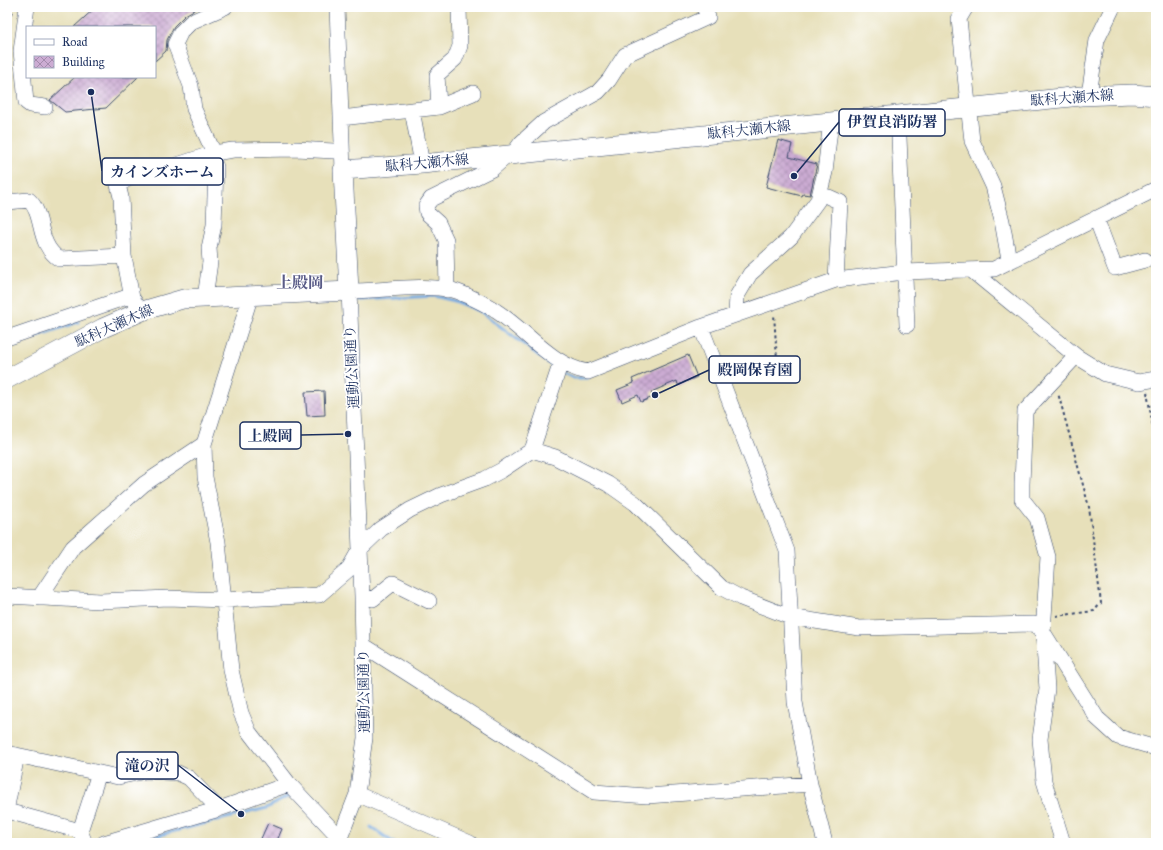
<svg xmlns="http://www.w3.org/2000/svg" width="1163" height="850" viewBox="0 0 1163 850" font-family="'IM FELL Great Primer','Noto Serif JP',serif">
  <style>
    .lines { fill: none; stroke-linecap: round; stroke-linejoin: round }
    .stream { stroke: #76abe3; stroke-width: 3 }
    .building { fill: url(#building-cross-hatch) }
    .minor-casing { stroke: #3a4a6c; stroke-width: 16 }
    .major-casing { stroke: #3a4a6c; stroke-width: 20 }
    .path { stroke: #3a4a6c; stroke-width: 2; stroke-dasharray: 3 3; stroke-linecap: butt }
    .minor { stroke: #fff; stroke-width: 15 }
    .major { stroke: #fff; stroke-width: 19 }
    .labels { text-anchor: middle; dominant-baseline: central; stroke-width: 3.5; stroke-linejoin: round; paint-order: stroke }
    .street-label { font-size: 14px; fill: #1b2f5e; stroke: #fff }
    .quarter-label { font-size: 16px; font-weight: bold; fill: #595b87; stroke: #fff }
    .leader { fill: none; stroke: #1b2f5e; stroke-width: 1.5 }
    .callout-dot { fill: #1b2f5e; stroke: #fff; stroke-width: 1.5 }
    .callout { fill: #fff; stroke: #1b2f5e; stroke-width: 1.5 }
    .callout-label { font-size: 15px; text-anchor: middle; font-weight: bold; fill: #1b2f5e }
  </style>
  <defs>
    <pattern id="building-cross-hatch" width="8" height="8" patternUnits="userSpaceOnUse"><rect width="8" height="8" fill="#ccacd3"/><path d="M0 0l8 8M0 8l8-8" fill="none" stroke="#a58cae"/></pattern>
  </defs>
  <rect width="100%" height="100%" fill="#fff"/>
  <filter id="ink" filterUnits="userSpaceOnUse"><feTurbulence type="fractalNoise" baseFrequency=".025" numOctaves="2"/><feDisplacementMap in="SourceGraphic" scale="8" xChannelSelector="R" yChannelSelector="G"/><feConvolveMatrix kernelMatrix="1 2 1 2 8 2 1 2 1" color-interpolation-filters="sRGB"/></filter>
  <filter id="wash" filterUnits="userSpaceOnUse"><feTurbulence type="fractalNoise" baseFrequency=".012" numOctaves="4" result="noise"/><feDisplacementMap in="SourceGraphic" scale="16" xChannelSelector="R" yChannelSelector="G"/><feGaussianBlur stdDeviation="0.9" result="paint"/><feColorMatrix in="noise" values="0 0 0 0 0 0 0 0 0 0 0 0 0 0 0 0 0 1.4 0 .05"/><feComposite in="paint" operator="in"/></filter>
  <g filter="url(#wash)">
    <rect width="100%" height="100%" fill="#e7e0ba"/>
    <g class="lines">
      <!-- stream -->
      <path class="stream" d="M 359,300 L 434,296 L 455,301 L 480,311 L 551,365
        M 34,337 L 78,322
        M 563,373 L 573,378 L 588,378
        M 371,827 L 394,843
        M 134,843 L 167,833 L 267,808 L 291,795"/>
    </g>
    <g id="blocks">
      <!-- building -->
      <path class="building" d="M 96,7 L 199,7 L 185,15 L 174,26 L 167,40 L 166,51 L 155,61 L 155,27 L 74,27 Z
        M 75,77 L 138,77 L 106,108 L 65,112 L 50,100 Z
        M 778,140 L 792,144 L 789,157 L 817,164 L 810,195 L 803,194 L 802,196 L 766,187 Z
        M 688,355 L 697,377 L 678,385 L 677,381 L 651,392 L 653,397 L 641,402 L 638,395 L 622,402 L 617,390 L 634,383 L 632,379 Z
        M 324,391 L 325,415 L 307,416 L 305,392 Z
        M 268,823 L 282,829 L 276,843 L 259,843 Z"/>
    </g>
  </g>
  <g filter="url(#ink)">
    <use href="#blocks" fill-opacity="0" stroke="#3a4a6c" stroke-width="1"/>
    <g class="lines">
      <!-- minor casing -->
      <g class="minor-casing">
        <path id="minor" d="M 27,7 L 21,51 L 26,102 L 30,105 L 45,107
          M 225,7 L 191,22 L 181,32 L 175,44 L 191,86 L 194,109 L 214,153 L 233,150 L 296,149 L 334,151
          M 337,7 L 343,170
          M 966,7 L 959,19 L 972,141 L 993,186 L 1002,221 L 1009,260
          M 1089,95 L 1097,40 L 1113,7
          M 439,107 L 473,93
          M 412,110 L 422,164
          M 898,114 L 907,325
          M 341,118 L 439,107 L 437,75 L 455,59 L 460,46 L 459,7
          M 513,154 L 521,143 L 544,122 L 598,92 L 609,80 L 625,55 L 708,17 L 704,7
          M 829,197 L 840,202 L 836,280
          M 7,202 L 29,200 C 45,215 36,243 59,259 L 124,256
          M 1096,218 L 1115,268 L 1145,260
          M 971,270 L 1076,356 L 1105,374 L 1139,382 L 1156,379
          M 447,290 L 446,240 L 438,223 L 427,213 L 426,206 L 431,199 L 492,169 L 508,155
          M 251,295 L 204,444 L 205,477 L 218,542 L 231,670 L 241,713 L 249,732 L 289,784 L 340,838
          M 132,298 L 124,256 L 121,197 L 118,185 L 139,172 L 174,166 L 214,153
          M 205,298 L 210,262 L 209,248 L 214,225 L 216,167 L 211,155
          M 736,314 L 737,296 L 750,274 L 791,237 L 818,200 L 825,172 L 831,121
          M 701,327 L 787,551 L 795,702 L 810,784 L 825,843
          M 7,338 L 127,297 L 132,298 L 137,305
          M 532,450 L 555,457 L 608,484 L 635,503 L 722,588 L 741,598 L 790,617 L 859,628 L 1034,624 L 1043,632 L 1097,718 L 1118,737 L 1156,748
          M 7,596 L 100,601 L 168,598 L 224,600 L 319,595 L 348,570 L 360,549 L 381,529 L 410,510 L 441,495 L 485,479 L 502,470 L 532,450 L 561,362
          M 362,596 L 373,599 L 393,583 L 429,601
          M 39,598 L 73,547 L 144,484 L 204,444
          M 363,645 L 594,792 L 647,796 L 810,784
          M 7,753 L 118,777 L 146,771 L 178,773 L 189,778 L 219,809
          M 357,794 L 470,843
          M 7,806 L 17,755
          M 7,811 L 80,831
          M 85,843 L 80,831 L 99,773
          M 104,843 L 219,809 L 289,784
          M 338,843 L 357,794 L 365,738 L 362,596 L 349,291 C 380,291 422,284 452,290 C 463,293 486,304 496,311 C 526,330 552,366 588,372 L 701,327 L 836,280 L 904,272 L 994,269 L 1156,189
          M 1063,843 L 1044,781 L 1040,739 L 1047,689 L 1043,632 L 1048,557 L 1037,518 L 1022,499 L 1022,484 L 1025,411 L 1076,356"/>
      </g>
      <!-- major casing -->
      <g class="major-casing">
        <path id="major" d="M 7,379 L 103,328 L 142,311 L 183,299 L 349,291 L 343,170 L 422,164 L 1081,96 L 1133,94 L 1156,96"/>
      </g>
      <!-- path -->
      <path class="path" d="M 7,18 L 13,12
        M 731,372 C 744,370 771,373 777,360 L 774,314
        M 1147,392 L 1156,445
        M 1056,616 L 1094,611 L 1101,603 L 1089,507 L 1058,393"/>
      <!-- minor -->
      <use href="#minor" class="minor"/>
      <!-- major -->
      <use href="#major" class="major"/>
    </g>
  </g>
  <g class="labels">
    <!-- street labels -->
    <g class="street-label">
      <text transform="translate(1072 98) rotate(-4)">駄科大瀬木線</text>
      <text transform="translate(749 130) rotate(-6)">駄科大瀬木線</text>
      <text transform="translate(427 163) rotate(-5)">駄科大瀬木線</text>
      <text transform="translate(114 326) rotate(-24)">駄科大瀬木線</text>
      <text transform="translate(352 367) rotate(-93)">運動公園通り</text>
      <text transform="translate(364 691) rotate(-91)">運動公園通り</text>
    </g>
    <!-- quarter labels -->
    <g class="quarter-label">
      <text x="300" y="282">上殿岡</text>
    </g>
  </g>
  <!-- callouts -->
  <path class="leader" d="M794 176L839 122M91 92L102 171M655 395L709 370M348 434L301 435M241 814L178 765"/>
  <g class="callout-dot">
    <circle cx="794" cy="176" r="4"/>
    <circle cx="91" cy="92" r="4"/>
    <circle cx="655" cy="395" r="4"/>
    <circle cx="348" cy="434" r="4"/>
    <circle cx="241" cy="814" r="4"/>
  </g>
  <g class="callout">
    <rect x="839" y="109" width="106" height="27" rx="4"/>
    <rect x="102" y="158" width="121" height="27" rx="4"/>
    <rect x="709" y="356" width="91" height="27" rx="4"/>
    <rect x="240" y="422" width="61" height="27" rx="4"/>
    <rect x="117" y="752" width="61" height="27" rx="4"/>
  </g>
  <g class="callout-label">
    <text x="892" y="127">伊賀良消防署</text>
    <text x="162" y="177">カインズホーム</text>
    <text x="755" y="375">殿岡保育園</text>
    <text x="270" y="441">上殿岡</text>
    <text x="147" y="771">滝の沢</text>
  </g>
  <!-- margin -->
  <rect width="1163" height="850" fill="none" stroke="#fff" stroke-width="24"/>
  <!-- legend -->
  <rect x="26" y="26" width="130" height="52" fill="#ffffff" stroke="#a4acbf"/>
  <rect x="34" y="39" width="20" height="6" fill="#ffffff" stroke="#a4acbf"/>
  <text x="62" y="46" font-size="12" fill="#1b2f5e">Road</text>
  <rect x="34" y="56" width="20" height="12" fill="url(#building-cross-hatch)" stroke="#a4acbf"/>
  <text x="62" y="66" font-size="12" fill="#1b2f5e">Building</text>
</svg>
